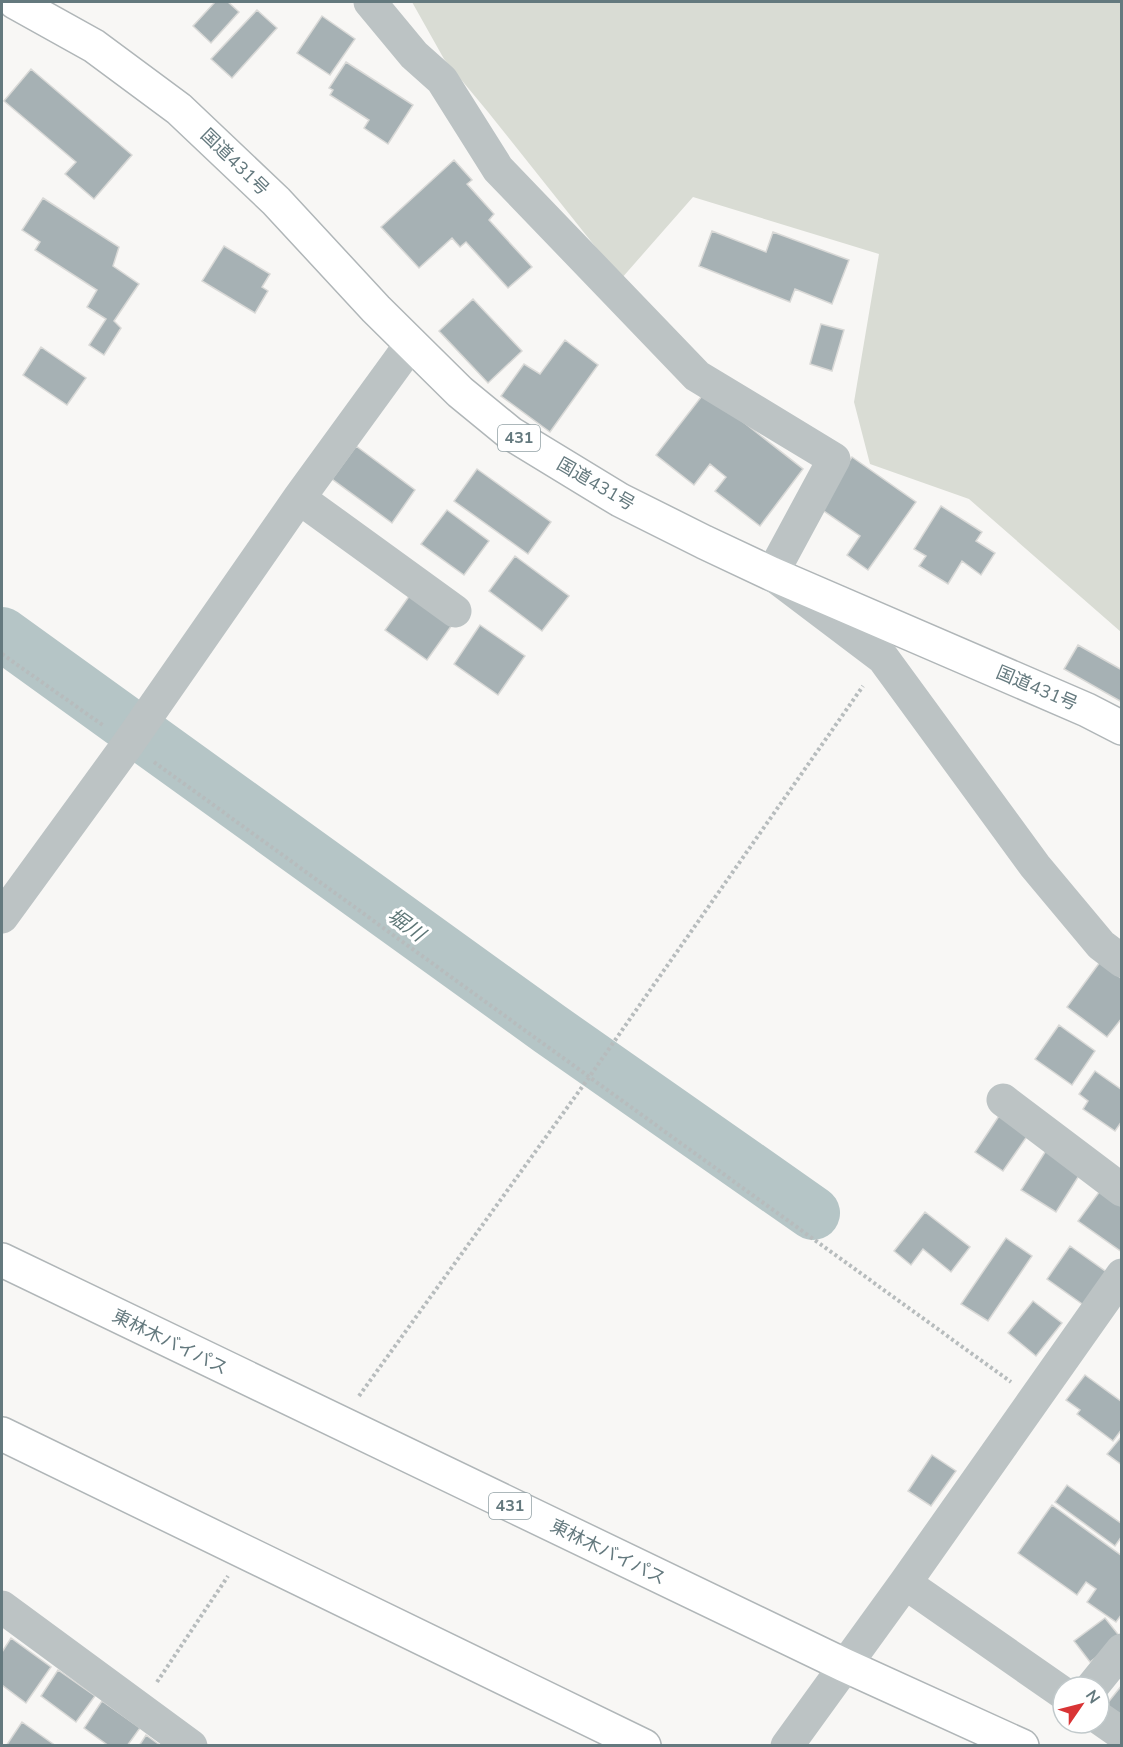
<svg xmlns="http://www.w3.org/2000/svg" width="1123" height="1747" viewBox="0 0 1123 1747" font-family="'Nunito Sans','Noto Sans JP',sans-serif">
  <style>
    .green { fill: #d9dcd4 }
    .lines { fill: none; stroke-linecap: round; stroke-linejoin: round }
    .river { stroke: #b5c5c6; stroke-width: 54 }
    .building { fill: #a6b1b4; stroke: #d9d9d7; stroke-width: 1.5 }
    .highway-casing { stroke: #b0b6b8; stroke-width: 36 }
    .path { stroke: #b7bcbd; stroke-width: 4; stroke-dasharray: 3 3; stroke-linecap: butt }
    .minor { stroke: #bcc3c4; stroke-width: 33 }
    .highway { stroke: #fff; stroke-width: 33 }
    .labels { text-anchor: middle; dominant-baseline: central; stroke-width: 6; stroke-linejoin: round; paint-order: stroke }
    .shield { fill: #fff; stroke: #92a1a5; stroke-width: 1.5 }
    .shield-label { font-size: 16px; font-weight: bold; fill: #64797e }
    .street-label { font-size: 18px; fill: #64797e; stroke: #fff }
    .water-label { font-size: 20px; font-style: italic; fill: #5f7878; stroke: #fff }
  </style>
  <rect width="100%" height="100%" fill="#f8f7f5"/>
  <!-- green -->
  <path class="green" d="M 412,2 L 1121,2 L 1121,632 L 969,499 L 870,464 L 854,402 L 879,254 L 693,197 L 621,279 L 488,112 L 444,59 Z"/>
  <g class="lines">
    <!-- river -->
    <path class="river" d="M 2,634 L 550,1029 L 813,1213"/>
  </g>
  <!-- building -->
  <path class="building" d="M 215,2 L 228,2 L 239,12 L 211,43 L 193,26 Z
    M 257,10 L 277,28 L 232,78 L 211,59 Z
    M 322,16 L 355,39 L 330,75 L 297,53 Z
    M 346,62 L 413,105 L 388,144 L 364,128 L 369,120 L 330,95 L 333,90 L 329,88 Z
    M 31,69 L 132,155 L 94,199 L 65,174 L 76,162 L 4,101 Z
    M 454,160 L 472,180 L 467,184 L 494,214 L 489,220 L 532,267 L 508,288 L 466,242 L 460,247 L 452,238 L 419,268 L 381,227 Z
    M 43,198 L 119,247 L 113,266 L 139,284 L 114,321 L 121,328 L 104,355 L 89,345 L 106,319 L 87,307 L 97,290 L 35,250 L 40,242 L 22,230 Z
    M 712,231 L 766,252 L 773,232 L 849,260 L 832,304 L 795,289 L 790,302 L 699,266 Z
    M 224,246 L 270,274 L 262,287 L 268,291 L 255,313 L 202,281 Z
    M 473,299 L 522,351 L 488,383 L 439,331 Z
    M 821,324 L 844,330 L 832,371 L 810,364 Z
    M 565,340 L 598,365 L 550,432 L 501,396 L 524,364 L 540,374 Z
    M 41,347 L 86,378 L 67,405 L 23,375 Z
    M 705,392 L 803,469 L 760,526 L 715,491 L 726,477 L 710,464 L 694,485 L 656,455 Z
    M 356,446 L 415,490 L 392,523 L 332,479 Z
    M 852,457 L 916,502 L 868,570 L 847,555 L 860,536 L 818,507 Z
    M 477,469 L 551,522 L 528,554 L 454,501 Z
    M 941,506 L 982,532 L 976,541 L 995,553 L 981,575 L 962,561 L 948,584 L 919,566 L 926,556 L 914,549 Z
    M 447,510 L 489,541 L 464,575 L 421,544 Z
    M 515,556 L 569,596 L 542,631 L 489,591 Z
    M 410,595 L 452,625 L 427,660 L 385,630 Z
    M 480,625 L 525,656 L 498,695 L 454,664 Z
    M 1078,645 L 1122,670 L 1122,697 L 1120,701 L 1064,669 Z
    M 1100,962 L 1122,979 L 1122,1018 L 1107,1037 L 1067,1007 Z
    M 1059,1025 L 1095,1051 L 1072,1085 L 1035,1059 Z
    M 1095,1071 L 1122,1090 L 1122,1121 L 1115,1131 L 1083,1109 L 1088,1101 L 1079,1094 Z
    M 999,1116 L 1028,1135 L 1003,1171 L 975,1152 Z
    M 1047,1149 L 1082,1171 L 1056,1212 L 1021,1190 Z
    M 1100,1191 L 1122,1207 L 1122,1252 L 1078,1221 Z
    M 925,1212 L 970,1247 L 951,1272 L 923,1249 L 911,1265 L 894,1251 Z
    M 1006,1238 L 1032,1256 L 988,1321 L 961,1304 Z
    M 1070,1246 L 1108,1273 L 1085,1306 L 1047,1279 Z
    M 1033,1301 L 1062,1323 L 1036,1356 L 1008,1333 Z
    M 1085,1375 L 1122,1402 L 1122,1429 L 1113,1441 L 1077,1414 L 1080,1410 L 1066,1400 Z
    M 1122,1436 L 1122,1465 L 1107,1454 Z
    M 932,1455 L 956,1471 L 931,1506 L 908,1491 Z
    M 1067,1485 L 1122,1524 L 1122,1536 L 1115,1546 L 1055,1502 Z
    M 1052,1505 L 1122,1556 L 1122,1614 L 1116,1622 L 1087,1602 L 1096,1589 L 1086,1582 L 1077,1595 L 1018,1553 Z
    M 1105,1618 L 1121,1638 L 1090,1662 L 1074,1641 Z
    M 11,1638 L 51,1667 L 26,1703 L 2,1685 L 2,1652 Z
    M 58,1670 L 95,1696 L 76,1722 L 41,1696 Z
    M 1122,1685 L 1122,1717 L 1106,1705 Z
    M 102,1701 L 140,1728 L 127,1746 L 109,1746 L 84,1728 Z
    M 22,1722 L 56,1746 L 6,1746 Z
    M 146,1735 L 161,1746 L 139,1746 Z"/>
  <g class="lines">
    <!-- highway casing -->
    <g class="highway-casing">
      <path id="highway" d="M 15,2 L 94,46 L 179,109 L 276,201 L 376,309 L 460,392 L 510,433 L 620,500 L 704,542 L 772,574 L 1087,710 L 1122,728
        M 2,1260 L 844,1665 L 1022,1746
        M 2,1434 L 644,1746"/>
    </g>
    <!-- path -->
    <path class="path" d="M 2,654 L 104,726
      M 154,762 L 1011,1382
      M 359,1396 L 590,1076 L 863,686
      M 157,1682 L 228,1576"/>
    <!-- minor -->
    <path class="minor" d="M 370,2 L 414,55 L 442,80 L 498,169 L 697,376 L 834,459 L 772,574 L 883,658 L 1035,866 L 1101,945 L 1122,961
      M 299,498 L 455,611
      M 2,917 L 128,744 L 299,498 L 411,344
      M 1003,1100 L 1122,1190
      M 905,1583 L 1063,1693
      M 2,1607 L 191,1746
      M 1092,1687 L 1122,1650
      M 1099,1718 L 1122,1734
      M 787,1746 L 905,1583 L 1122,1275"/>
    <!-- highway -->
    <use href="#highway" class="highway"/>
  </g>
  <g class="labels">
    <!-- shield labels -->
    <g class="shield">
      <rect x="498" y="425" width="42" height="26" rx="4.5"/>
      <rect x="489" y="1493" width="42" height="26" rx="4.5"/>
    </g>
    <g class="shield-label">
      <text x="519" y="438">431</text>
      <text x="510" y="1506">431</text>
    </g>
    <!-- street labels -->
    <g class="street-label">
      <text transform="translate(235 162) rotate(44)">国道431号</text>
      <text transform="translate(596 484) rotate(30)">国道431号</text>
      <text transform="translate(1037 688) rotate(23)">国道431号</text>
      <text transform="translate(170 1342) rotate(26)">東林木バイパス</text>
      <text transform="translate(608 1552) rotate(26)">東林木バイパス</text>
    </g>
    <!-- water labels -->
    <g class="water-label">
      <text transform="translate(406 925) rotate(36)">堀川</text>
    </g>
  </g>
  <!-- border -->
  <rect width="1123" height="1747" fill="none" stroke="#64797e" stroke-width="6"/>
  <!-- north arrow -->
  <g transform="translate(1081 1705) rotate(55)"><circle r="28" fill="#ffffff" stroke="#c1c9cb" stroke-width="1.5"/>
  <path d="M0-4.5L10 22L0 15L-10 22Z" fill="#d93435"/>
  <text y="-9" font-size="16" font-weight="bold" text-anchor="middle" fill="#64797e">N</text>
  </g>
</svg>
